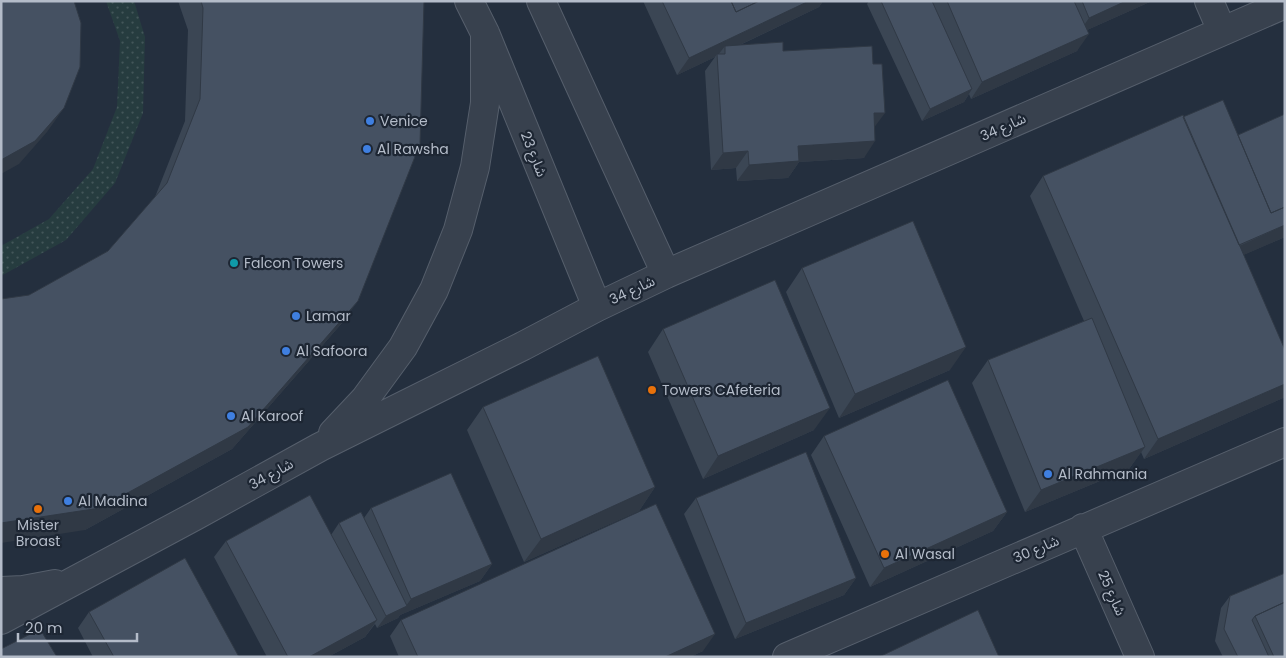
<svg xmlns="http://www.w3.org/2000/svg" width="1286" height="658" viewBox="0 0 1286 658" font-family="Poppins,'Noto Sans Arabic',sans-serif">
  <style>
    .park { fill: url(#park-dots) }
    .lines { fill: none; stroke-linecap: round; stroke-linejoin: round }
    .minor-casing { stroke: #565f6c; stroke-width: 30 }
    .minor { stroke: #38414e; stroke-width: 28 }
    .wall { fill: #3b4654 }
    .shaded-wall { fill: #303945 }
    .building { fill: #455162; stroke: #303945 }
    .shop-dot { fill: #3f7fe0; stroke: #1d2633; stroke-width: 2 }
    .culture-dot { fill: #0f9aa8; stroke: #1d2633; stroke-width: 2 }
    .food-dot { fill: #e8710a; stroke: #1d2633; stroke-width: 2 }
    .labels { text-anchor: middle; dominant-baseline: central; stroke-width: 4.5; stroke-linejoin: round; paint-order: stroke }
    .poi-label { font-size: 14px; fill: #b4bcc9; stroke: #1d2633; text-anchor: start }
    .street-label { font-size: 14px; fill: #b4bcc9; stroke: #1d2633 }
  </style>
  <defs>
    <pattern id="park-dots" width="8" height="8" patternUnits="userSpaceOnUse" patternTransform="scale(1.25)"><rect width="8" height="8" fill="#263c3f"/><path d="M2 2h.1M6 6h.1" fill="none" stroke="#435659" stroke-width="1.8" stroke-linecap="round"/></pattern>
  </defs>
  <rect width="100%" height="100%" fill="#242f3e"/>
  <!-- park -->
  <path class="park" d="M 106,1 L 134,1 L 145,37 L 143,113 L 115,183 L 66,240 L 1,276 L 1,246 L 49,219 L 93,169 L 117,107 L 120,41 Z"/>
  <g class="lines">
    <!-- minor casing -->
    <g class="minor-casing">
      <path id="minor" d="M 469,1 L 485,33 L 597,307
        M 541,1 L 666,274
        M 1209,1 L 1222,31
        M 333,433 L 365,399 L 403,347 L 434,290 L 458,230 L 475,167 L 485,103 L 485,33
        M 1083,528 L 1140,657
        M 1,591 L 23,590 L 55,584
        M 1,620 L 195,516 L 320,447 L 523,346 L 597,307 L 666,274 L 1285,4
        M 787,657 L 1285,442"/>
    </g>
    <!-- minor -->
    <use href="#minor" class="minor"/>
  </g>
  <!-- wall -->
  <path class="wall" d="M 178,1 L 424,1 L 342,323 L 232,449 L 85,530 L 29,295 L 108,251 L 155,197 L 185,121 L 188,30 Z
    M 643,1 L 823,1 L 819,7 L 740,45 L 783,51 L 875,127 L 864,158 L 799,162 L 788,178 L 737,181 L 736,168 L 711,170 L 705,71 L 715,57 L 677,75 Z
    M 869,1 L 1152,1 L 1087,30 L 1077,51 L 971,99 L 969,94 L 964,102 L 922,121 L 867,4 Z
    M 1285,114 L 1285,237 L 1243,255 L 1285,350 L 1285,396 L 1283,398 L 1144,459 L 1141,452 L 1129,469 L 1025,512 L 972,383 L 988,360 L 1084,321 L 1030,196 L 1043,176 L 1183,117 L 1238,135 Z
    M 802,268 L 950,370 L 839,418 L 786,292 Z
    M 663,329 L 814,430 L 703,479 L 648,352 Z
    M 483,407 L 655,487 L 639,511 L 524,562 L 467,430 Z
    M 824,436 L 1007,512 L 993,531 L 870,587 L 811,455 Z
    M 696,498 L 856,578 L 844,595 L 735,639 L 684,514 Z
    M 371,508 L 492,564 L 480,581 L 400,615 L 398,618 L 377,628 L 375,624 L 365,637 L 328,657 L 267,657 L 214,557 L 226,541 L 331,535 L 339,523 L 364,518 Z
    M 1285,573 L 1285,657 L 1223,657 L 1215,641 L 1221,608 L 1230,596 Z
    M 89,612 L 239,657 L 93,657 L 78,628 Z
    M 401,620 L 703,651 L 690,657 L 399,657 L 390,636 Z"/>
  <!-- shaded-wall -->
  <path class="shaded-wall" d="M 809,1 L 823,1 L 819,7 L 725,52 L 725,46 L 718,55 L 717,54 L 715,57 L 677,75 L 689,58 Z
    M 1126,1 L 1152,1 L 1078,34 L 1089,18 Z
    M 1089,34 L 1077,51 L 971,99 L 982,82 Z
    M 972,89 L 964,102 L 922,121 L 930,109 Z
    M 64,108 L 47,132 L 19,164 L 1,174 L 1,160 Z
    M 874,113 L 885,113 L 873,129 Z
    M 875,141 L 864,158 L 799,162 L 788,178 L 737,181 L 749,165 L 798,146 Z
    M 748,151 L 736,168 L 711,170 L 723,153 Z
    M 1285,225 L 1285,237 L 1225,263 L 1237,247 Z
    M 358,301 L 342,323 L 232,449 L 85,530 L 1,543 L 1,523 Z
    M 966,347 L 950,370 L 839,418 L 855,394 Z
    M 1285,384 L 1285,396 L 1283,398 L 1144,459 L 1158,439 Z
    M 830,408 L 814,430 L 703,479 L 718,456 Z
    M 1145,447 L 1129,469 L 1025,512 L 1041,490 Z
    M 655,487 L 639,511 L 524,562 L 541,539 Z
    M 1007,512 L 993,531 L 870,587 L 884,568 Z
    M 492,564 L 480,581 L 400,615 L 398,618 L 377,628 L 386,616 L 406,606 L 411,599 Z
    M 856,578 L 844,595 L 735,639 L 746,623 Z
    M 377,620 L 365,637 L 328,657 L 309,657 Z
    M 715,634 L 703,651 L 690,657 L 665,657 Z"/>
  <!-- building -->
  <path class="building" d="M 1,1 L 74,1 L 81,23 L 80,67 L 64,108 L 35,141 L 1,160 Z
    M 201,1 L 424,1 L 420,144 L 358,301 L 248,427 L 100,508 L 1,523 L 1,299 L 29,295 L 108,251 L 167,183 L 200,99 L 203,8 Z
    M 662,1 L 731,1 L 736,12 L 759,1 L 809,1 L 689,58 Z
    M 731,1 L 759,1 L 736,12 Z
    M 881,1 L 932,1 L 972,89 L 930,109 Z
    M 947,1 L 1074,1 L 1089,34 L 982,82 Z
    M 1082,1 L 1126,1 L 1089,18 Z
    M 783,42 L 783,51 L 872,46 L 873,64 L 882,64 L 885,113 L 874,113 L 875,141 L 798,146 L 799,161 L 749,165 L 748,151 L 723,153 L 717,54 L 725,54 L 725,46 Z
    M 1223,100 L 1271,213 L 1285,207 L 1285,225 L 1239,245 L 1183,117 Z
    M 1285,114 L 1285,207 L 1271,213 L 1238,135 Z
    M 1183,115 L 1285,350 L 1285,384 L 1158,439 L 1043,176 Z
    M 913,221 L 966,347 L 855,394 L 802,268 Z
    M 775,280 L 830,408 L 718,456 L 663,329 Z
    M 1092,318 L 1145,447 L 1041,490 L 988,360 Z
    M 598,356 L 655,487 L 541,539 L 483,407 Z
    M 948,380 L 1007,512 L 884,568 L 824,436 Z
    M 806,452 L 856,578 L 746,623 L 696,498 Z
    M 451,473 L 492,564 L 411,599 L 371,508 Z
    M 310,495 L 377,620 L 309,657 L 288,657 L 226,541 Z
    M 656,504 L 715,634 L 665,657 L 418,657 L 401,620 Z
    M 361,512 L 407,606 L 386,616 L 339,523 Z
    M 185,558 L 239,657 L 114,657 L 89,612 Z
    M 1285,573 L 1285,602 L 1255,616 L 1252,620 L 1269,657 L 1238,657 L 1224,629 L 1230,596 Z
    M 1285,602 L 1285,657 L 1274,657 L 1255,616 Z
    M 978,610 L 999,657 L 879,657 Z
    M 40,629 L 57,657 L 1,657 L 1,649 Z"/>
  <!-- markers -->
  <g class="shop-dot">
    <circle cx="370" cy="121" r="5"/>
    <circle cx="367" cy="149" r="5"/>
    <circle cx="296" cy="316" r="5"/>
    <circle cx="286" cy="351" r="5"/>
    <circle cx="231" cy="416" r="5"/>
    <circle cx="1048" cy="474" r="5"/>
    <circle cx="68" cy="501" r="5"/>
  </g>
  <circle class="culture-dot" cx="234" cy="263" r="5"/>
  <g class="food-dot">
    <circle cx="652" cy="390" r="5"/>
    <circle cx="38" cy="509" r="5"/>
    <circle cx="885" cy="554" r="5"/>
  </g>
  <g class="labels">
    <!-- poi labels -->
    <g class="poi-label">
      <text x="380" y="121">Venice</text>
      <text x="377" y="149">Al Rawsha</text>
      <text x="244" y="263">Falcon Towers</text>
      <text x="306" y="316">Lamar</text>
      <text x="296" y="351">Al Safoora</text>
      <text x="662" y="390">Towers CAfeteria</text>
      <text x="241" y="416">Al Karoof</text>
      <text x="1058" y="474">Al Rahmania</text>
      <text x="78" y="501">Al Madina</text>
      <text x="38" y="525" text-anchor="middle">Mister<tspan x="38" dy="16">Broast</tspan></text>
      <text x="895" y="554">Al Wasal</text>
    </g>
    <!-- street labels -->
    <g class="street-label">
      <text transform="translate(1003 127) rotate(-24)">شارع 34</text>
      <text transform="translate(534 154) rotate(68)">شارع 23</text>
      <text transform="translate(632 290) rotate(-25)">شارع 34</text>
      <text transform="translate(271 474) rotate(-29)">شارع 34</text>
      <text transform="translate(1036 549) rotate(-23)">شارع 30</text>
      <text transform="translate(1112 593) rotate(66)">شارع 25</text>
    </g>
  </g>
  <!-- border -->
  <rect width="1286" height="658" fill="none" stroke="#b4bcc9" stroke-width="5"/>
  <!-- scale -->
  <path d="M18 633v8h119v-8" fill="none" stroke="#b4bcc9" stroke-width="2.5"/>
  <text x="25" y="633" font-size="15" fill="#b4bcc9" stroke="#1d2633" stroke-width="4" paint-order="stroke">20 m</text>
</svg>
